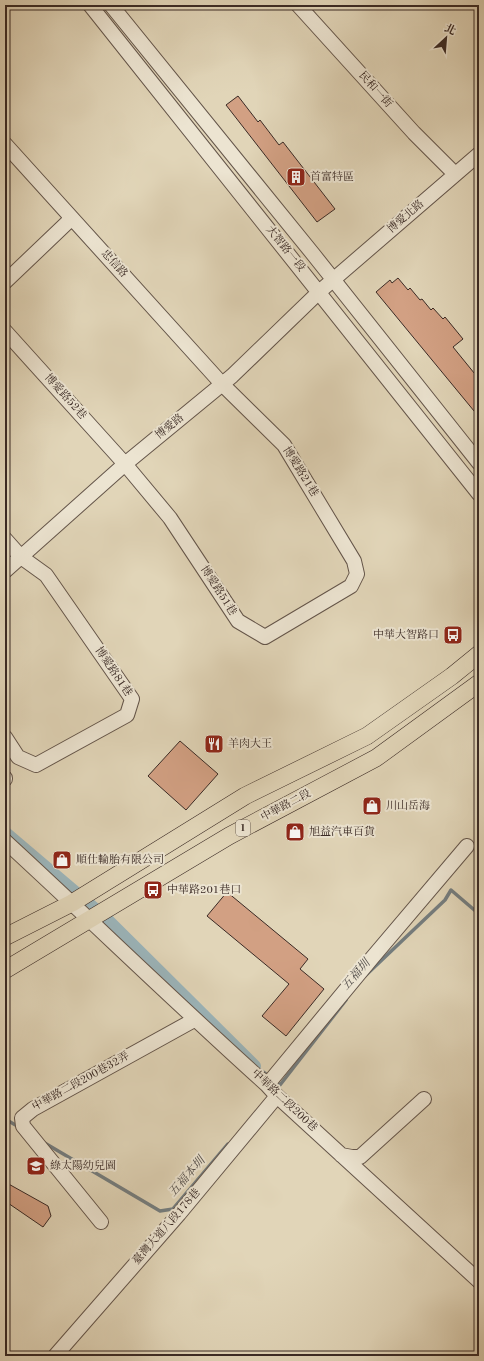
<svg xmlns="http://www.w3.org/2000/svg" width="484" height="1361" viewBox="0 0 484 1361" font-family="'Old Standard TT','Noto Serif TC',serif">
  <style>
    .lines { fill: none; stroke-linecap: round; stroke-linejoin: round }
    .stream { stroke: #747d7f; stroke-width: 3.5 }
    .canal { stroke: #9bb5bb; stroke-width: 12 }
    .building { fill: #d2a083; stroke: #3a2a25 }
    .minor-casing { stroke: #64554a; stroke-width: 16 }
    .major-casing { stroke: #3a2a25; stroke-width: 18 }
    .minor { stroke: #ece4d1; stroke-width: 14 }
    .major { stroke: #e1d5b8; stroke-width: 17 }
    .labels { text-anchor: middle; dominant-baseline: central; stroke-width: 4; stroke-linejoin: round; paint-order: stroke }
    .shield { fill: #ece4d1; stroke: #6f6259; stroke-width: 1 }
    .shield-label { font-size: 10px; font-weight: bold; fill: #3a2a25 }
    .street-label { font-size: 11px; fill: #3a2a25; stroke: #ece4d1 }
    .poi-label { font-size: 11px; fill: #3a2a25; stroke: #ece4d1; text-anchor: start }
    .water-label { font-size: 12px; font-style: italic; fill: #524d4a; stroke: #ece4d1 }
  </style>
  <rect width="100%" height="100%" fill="#e1d5b8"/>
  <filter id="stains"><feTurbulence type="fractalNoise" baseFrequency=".005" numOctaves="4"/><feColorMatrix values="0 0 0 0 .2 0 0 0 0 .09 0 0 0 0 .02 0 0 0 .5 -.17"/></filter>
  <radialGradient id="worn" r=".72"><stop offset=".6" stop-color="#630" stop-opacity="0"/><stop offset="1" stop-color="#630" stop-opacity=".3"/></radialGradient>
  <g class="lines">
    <!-- stream -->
    <path class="stream" d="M 365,976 L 445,900 L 451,890 L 479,914
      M 259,1069 L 270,1077
      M 275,1081 L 280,1085 L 346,1000
      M 5,1119 L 19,1127
      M 43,1142 L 160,1211 L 173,1209 L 228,1144"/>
    <!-- canal -->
    <path class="canal" d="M 5,832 L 105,917 L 255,1066"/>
  </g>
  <!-- building -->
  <path class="building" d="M 238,96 L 258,122 L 260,120 L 279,145 L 283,142 L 335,209 L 317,222 L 226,105 Z
    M 398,278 L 408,290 L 410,288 L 420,300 L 422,299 L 431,310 L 433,308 L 443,319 L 445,317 L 463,339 L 453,347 L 479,379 L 479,417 L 376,292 L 390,280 L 392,283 Z
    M 180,741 L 218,774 L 186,810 L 148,776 Z
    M 227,892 L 308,959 L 300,969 L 324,989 L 286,1036 L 262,1016 L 289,984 L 207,916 Z
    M 5,1182 L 48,1206 L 51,1216 L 43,1227 L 5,1201 Z"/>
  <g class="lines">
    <!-- minor casing -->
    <g class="minor-casing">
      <path id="minor" d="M 90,5 L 479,494
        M 111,5 L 313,254 L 479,463
        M 298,5 L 414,133 L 455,174
        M 5,144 L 222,384 L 284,445 L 354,561 L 357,574 L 351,586 L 265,637 L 238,621 L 170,518 L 125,464 L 5,331
        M 5,282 L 72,218
        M 5,539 L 21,557 L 46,575 L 132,699 L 127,715 L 36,765 L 18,757 L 5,737
        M 5,571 L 125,464 L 232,376 L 319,292 L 479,154
        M 5,779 L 5,778
        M 5,841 C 93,922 178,1005 267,1085 L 277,1096 L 479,1281
        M 267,1085 L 372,958 L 467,846
        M 341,1155 L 352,1157 L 360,1157 L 424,1099
        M 101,1222 L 23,1126 L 22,1118 L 33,1109 L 194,1020
        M 55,1356 L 179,1214 L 277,1096"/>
    </g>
    <!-- major casing -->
    <g class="major-casing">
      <path id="major" d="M 5,937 L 72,903 L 245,796 L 367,736 L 452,676 L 479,654
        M 5,970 L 229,836 L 376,758 L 479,683"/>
    </g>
    <!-- minor -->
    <use href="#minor" class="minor"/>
    <!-- major -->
    <use href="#major" class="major"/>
  </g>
  <!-- icons -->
  <defs>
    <g id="building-square" transform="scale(1)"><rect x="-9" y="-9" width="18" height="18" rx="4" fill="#8f2418" stroke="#ece4d1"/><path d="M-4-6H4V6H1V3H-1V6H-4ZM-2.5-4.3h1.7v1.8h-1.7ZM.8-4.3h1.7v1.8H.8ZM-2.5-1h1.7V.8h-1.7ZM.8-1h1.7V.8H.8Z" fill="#fff"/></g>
    <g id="bus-square" transform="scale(1)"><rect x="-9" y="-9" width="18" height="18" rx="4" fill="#8f2418" stroke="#ece4d1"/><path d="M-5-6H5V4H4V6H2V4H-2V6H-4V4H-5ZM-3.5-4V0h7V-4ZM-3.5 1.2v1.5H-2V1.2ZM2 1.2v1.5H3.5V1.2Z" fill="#fff"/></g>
    <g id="restaurant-square" transform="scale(1)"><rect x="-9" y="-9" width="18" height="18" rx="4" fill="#8f2418" stroke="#ece4d1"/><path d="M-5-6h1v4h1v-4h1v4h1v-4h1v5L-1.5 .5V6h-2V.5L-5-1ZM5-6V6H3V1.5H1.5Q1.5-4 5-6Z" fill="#fff"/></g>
    <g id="shop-square" transform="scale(1)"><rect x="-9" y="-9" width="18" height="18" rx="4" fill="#8f2418" stroke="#ece4d1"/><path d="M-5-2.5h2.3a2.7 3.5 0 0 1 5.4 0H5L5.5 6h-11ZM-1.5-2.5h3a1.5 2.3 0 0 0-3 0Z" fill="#fff"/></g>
    <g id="school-square" transform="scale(1)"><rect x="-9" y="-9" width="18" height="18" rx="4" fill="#8f2418" stroke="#ece4d1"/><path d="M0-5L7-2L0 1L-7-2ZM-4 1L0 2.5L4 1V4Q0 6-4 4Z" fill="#fff"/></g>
  </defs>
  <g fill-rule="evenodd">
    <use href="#building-square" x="296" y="177"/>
    <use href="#bus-square" x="453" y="635"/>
    <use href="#restaurant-square" x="214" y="744"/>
    <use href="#shop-square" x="372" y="806"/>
    <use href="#shop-square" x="295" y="832"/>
    <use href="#shop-square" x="62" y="860"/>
    <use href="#bus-square" x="153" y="890"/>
    <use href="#school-square" x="36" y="1166"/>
  </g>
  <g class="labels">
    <!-- shield labels -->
    <rect class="shield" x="236" y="820" width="14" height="16" rx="3"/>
    <g class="shield-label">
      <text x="243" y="828">1</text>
    </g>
    <!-- street labels -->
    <g class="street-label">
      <text transform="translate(375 90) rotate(48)">民和一街</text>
      <text transform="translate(406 217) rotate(-41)">博愛北路</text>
      <text transform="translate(285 249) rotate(51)">大智路一段</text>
      <text transform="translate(114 264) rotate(48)">忠信路</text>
      <text transform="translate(65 397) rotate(48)">博愛路52巷</text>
      <text transform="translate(170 427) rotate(-39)">博愛路</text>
      <text transform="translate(300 472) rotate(58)">博愛路21巷</text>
      <text transform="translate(218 591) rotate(57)">博愛路51巷</text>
      <text transform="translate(113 672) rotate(56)">博愛路81巷</text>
      <text transform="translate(286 806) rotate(-28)">中華路二段</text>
      <text transform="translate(81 1082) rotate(-29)">中華路二段200巷32弄</text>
      <text transform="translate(284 1101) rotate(43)">中華路二段200巷</text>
      <text transform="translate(167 1227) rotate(-49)">臺灣大道八段178巷</text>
    </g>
    <!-- poi labels -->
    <g class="poi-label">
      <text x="310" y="177">首富特區</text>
      <text x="439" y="635" text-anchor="end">中華大智路口</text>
      <text x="228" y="744">羊肉大王</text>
      <text x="386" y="806">川山岳海</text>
      <text x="309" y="832">旭益汽車百貨</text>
      <text x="76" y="860">順仕輪胎有限公司</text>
      <text x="167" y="890">中華路201巷口</text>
      <text x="50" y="1166">綠太陽幼兒園</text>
    </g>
    <!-- water labels -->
    <g class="water-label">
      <text transform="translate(356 975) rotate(-48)">五福圳</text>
      <text transform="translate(187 1177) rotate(-49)">五福本圳</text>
    </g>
  </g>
  <!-- margin -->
  <rect width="484" height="1361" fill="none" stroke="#e1d5b8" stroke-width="20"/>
  <rect x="6" y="6" width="472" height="1349" fill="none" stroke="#3a2a25" stroke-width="2"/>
  <rect x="10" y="10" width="464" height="1341" fill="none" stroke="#3a2a25"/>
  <!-- north arrow -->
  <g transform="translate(446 38) rotate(26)" stroke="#ece4d1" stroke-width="3" paint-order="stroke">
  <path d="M0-3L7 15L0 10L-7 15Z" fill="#3a2a25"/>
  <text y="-6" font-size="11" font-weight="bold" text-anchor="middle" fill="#3a2a25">北</text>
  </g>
  <rect width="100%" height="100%" filter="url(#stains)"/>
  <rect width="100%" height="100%" fill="url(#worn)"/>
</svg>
